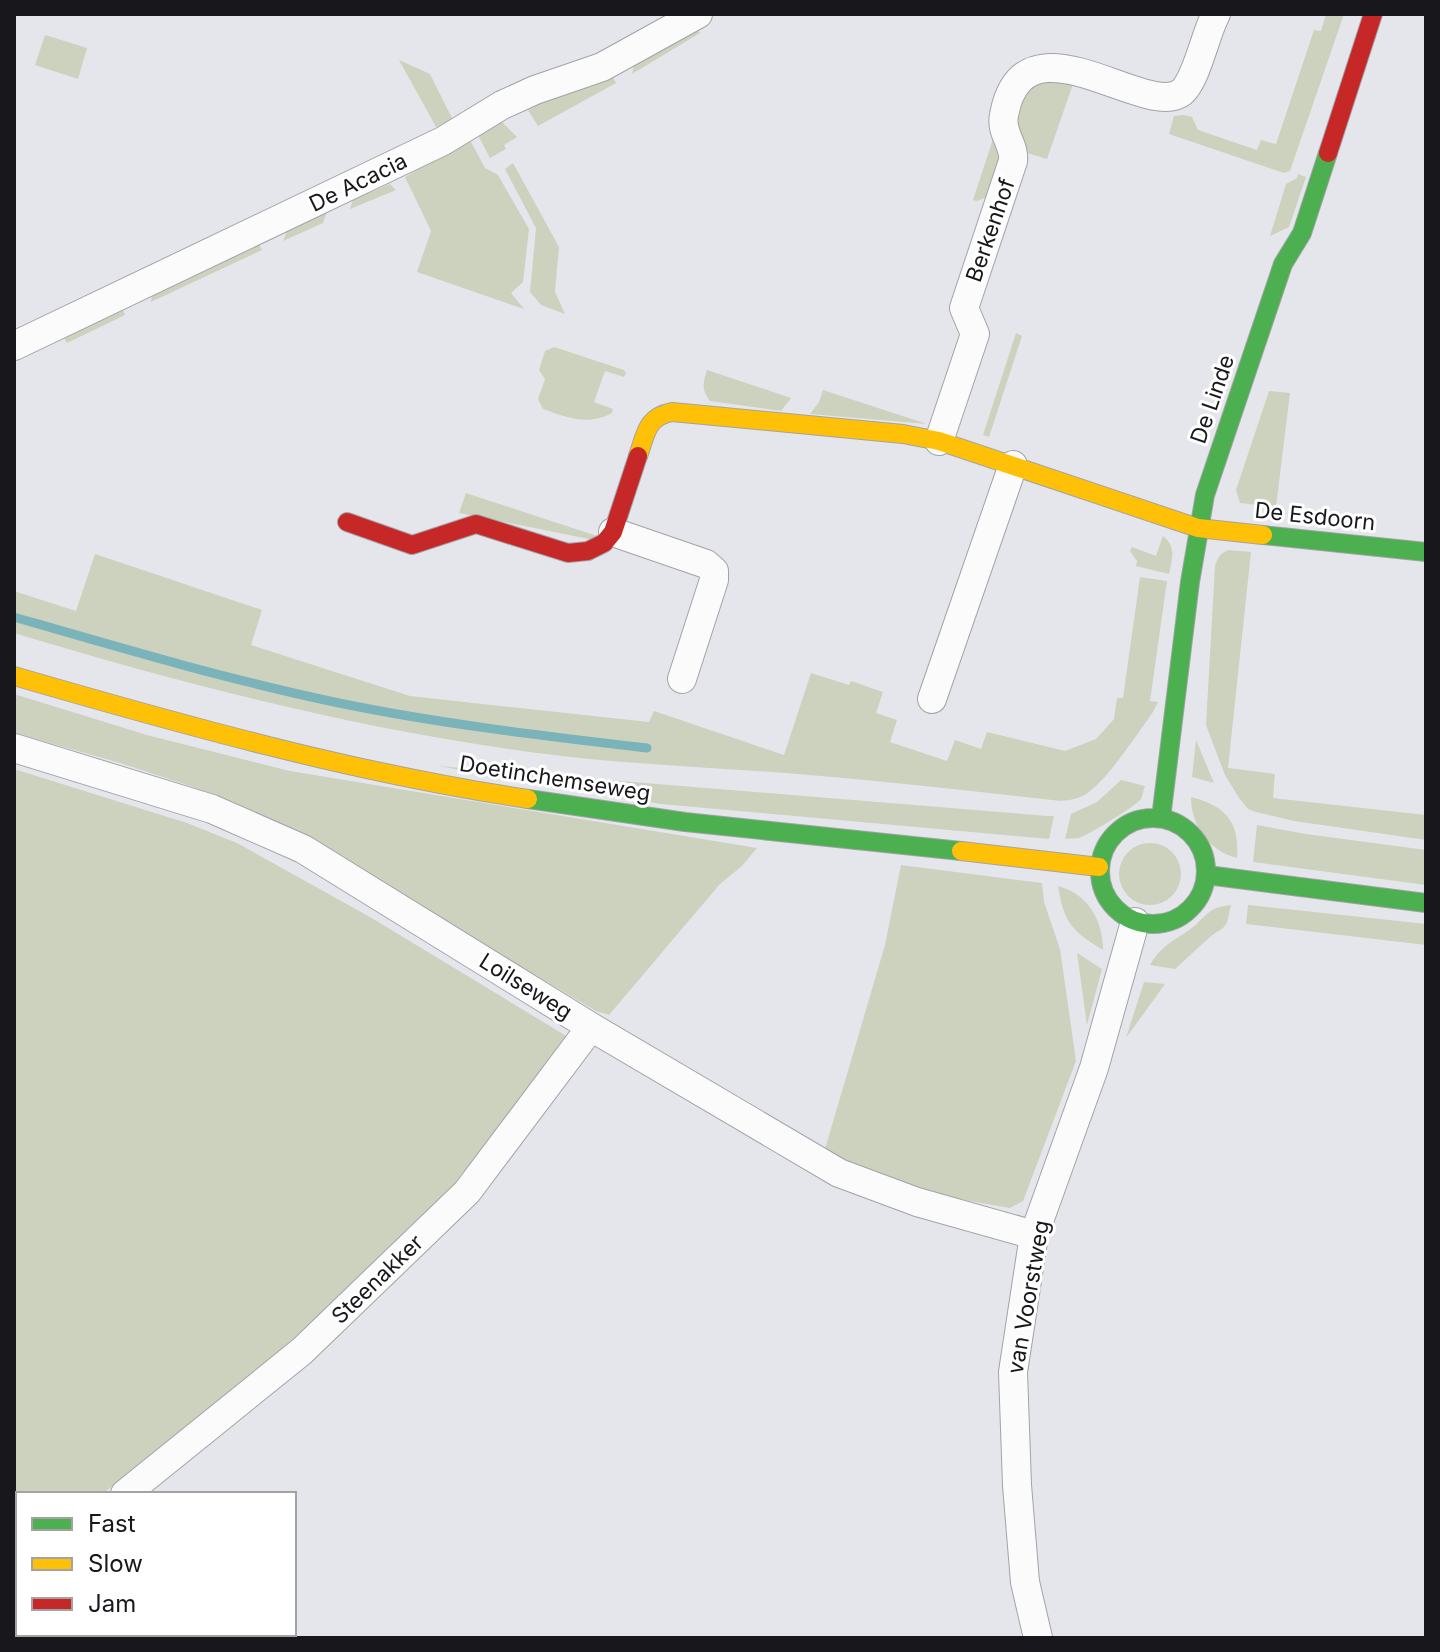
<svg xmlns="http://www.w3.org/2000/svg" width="1440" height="1652" viewBox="0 0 1440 1652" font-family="Inter,sans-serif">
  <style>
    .green { fill: #ccd2be }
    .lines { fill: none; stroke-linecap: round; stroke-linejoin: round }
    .stream { stroke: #7ab3ba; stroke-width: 9 }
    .street-casing { stroke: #a2a3a7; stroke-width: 30 }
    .fast-casing { stroke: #a2a3a7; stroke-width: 20 }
    .slow-casing { stroke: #a2a3a7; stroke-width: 20 }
    .jam-casing { stroke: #a2a3a7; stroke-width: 20 }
    .street { stroke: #fbfbfc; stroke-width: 28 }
    .fast { stroke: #4caf50; stroke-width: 18 }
    .slow { stroke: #ffc107; stroke-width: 18 }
    .jam { stroke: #c62828; stroke-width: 18 }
    .labels { text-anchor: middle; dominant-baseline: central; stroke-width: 6; stroke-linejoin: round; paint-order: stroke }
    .street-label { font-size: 22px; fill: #18181c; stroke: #fff }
  </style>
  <rect width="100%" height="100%" fill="#e5e6ec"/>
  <!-- green -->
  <path class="green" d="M 1326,14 L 1344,14 L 1290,171 L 1284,173 L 1169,134 L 1174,116 L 1183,115 L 1192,117 L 1198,130 L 1257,150 L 1261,140 L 1276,144 L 1314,30 L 1321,31 Z
    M 697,28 L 700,33 L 632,74 L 634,65 Z
    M 45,35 L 87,48 L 78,79 L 35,65 Z
    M 399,60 L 430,74 L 453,120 L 436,127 Z
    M 612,76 L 616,83 L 538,126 L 528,110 L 545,101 Z
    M 1074,81 L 1047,159 L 1027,153 L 1017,137 L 1013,121 L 1023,93 L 1033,84 Z
    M 502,122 L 517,137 L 504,145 L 506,149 L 490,158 L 478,135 Z
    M 993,139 L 1003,148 L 992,195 L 977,201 L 973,200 Z
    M 470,140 L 485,168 L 498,175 L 529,229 L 523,282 L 511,293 L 524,309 L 417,272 L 431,231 L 405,177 Z
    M 513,163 L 559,247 L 555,292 L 565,314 L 541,305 L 530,292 L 536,228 L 505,169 Z
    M 1298,174 L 1306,177 L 1289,227 L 1270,236 L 1286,184 L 1297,178 Z
    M 390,184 L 396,190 L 350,209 L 353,200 Z
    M 327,212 L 323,223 L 283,241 L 287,231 Z
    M 259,244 L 262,250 L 151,302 L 152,295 Z
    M 122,308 L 125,315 L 67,343 L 63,336 Z
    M 1016,333 L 1022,336 L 989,437 L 983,435 Z
    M 554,347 L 624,370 L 626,373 L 624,377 L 605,371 L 594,402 L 613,409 L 612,413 C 587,426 569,418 543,409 L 538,399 L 545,379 L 539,370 L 545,351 Z
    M 707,370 L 791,398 L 781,411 L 710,401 C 701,389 703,383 707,370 Z
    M 823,390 L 927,424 L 810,414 L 819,402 Z
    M 1269,391 L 1290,393 L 1276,507 L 1240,503 L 1236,490 Z
    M 466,493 L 597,536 L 594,540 L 459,513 Z
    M 1163,536 C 1177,548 1172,558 1169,574 L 1136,566 L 1137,561 L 1130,551 L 1132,547 L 1156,556 Z
    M 1229,550 L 1251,552 L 1228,768 L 1275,774 L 1273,798 L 1426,815 L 1426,840 L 1294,821 L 1256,812 L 1248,809 L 1239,798 L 1225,775 L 1206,725 L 1215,566 C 1218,557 1220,553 1229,550 Z
    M 95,554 L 262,610 L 251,645 L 410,696 L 649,722 L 654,711 L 784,755 L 811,673 L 849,685 L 851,681 L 883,692 L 876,713 L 897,720 L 890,742 L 947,761 L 955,740 L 981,749 L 987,732 L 1065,751 L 1096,739 L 1114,719 L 1117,698 L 1123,698 L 1140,577 L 1167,581 L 1150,701 L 1158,702 L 1153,712 C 1137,734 1111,775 1090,791 C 1082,798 1072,800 1061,801 C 981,792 901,783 821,776 C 734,768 647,766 562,756 C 376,734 193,687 14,633 L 14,591 L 76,611 Z
    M 14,694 L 147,735 L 290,771 L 757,848 L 742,866 L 720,884 L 609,1015 L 596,1011 L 320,847 L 263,817 L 190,786 L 120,763 L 14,733 Z
    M 1196,740 L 1214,783 L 1192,777 Z
    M 438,766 L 1047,816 L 1054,816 L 1049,839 L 661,804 Z
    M 14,769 L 187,823 L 237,843 L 370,917 L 568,1037 L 459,1180 L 412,1230 L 365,1277 L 266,1362 L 232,1396 L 102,1494 L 18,1494 L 18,1564 L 14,1567 Z
    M 1121,780 L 1145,786 C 1143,790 1143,795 1141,799 C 1136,806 1088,835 1079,838 C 1074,839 1070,838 1065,839 L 1071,814 L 1097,802 Z
    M 1191,797 C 1225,806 1240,821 1237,858 C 1209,851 1191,826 1191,797 Z
    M 1257,825 L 1306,834 L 1426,850 L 1426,885 L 1253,862 Z
    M1119 874a31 31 0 1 1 62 0a31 31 0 1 1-62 0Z
    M 901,865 L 1042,883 L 1044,902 L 1060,949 L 1076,1061 L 1023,1201 L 1010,1208 L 970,1201 L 900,1185 L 865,1172 L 825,1149 L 885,945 Z
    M 1058,886 C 1088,894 1103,920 1103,950 C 1072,931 1064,923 1058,886 Z
    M 1231,905 L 1227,923 L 1223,928 L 1211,936 L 1175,969 L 1150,965 C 1162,944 1175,941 1193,927 C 1208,914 1210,907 1231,905 Z
    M 1248,905 L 1426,924 L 1426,945 L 1246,924 Z
    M 1077,953 L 1102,969 L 1087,1025 Z
    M 1144,982 L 1165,984 L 1126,1038 Z"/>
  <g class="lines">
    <!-- stream -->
    <path class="stream" d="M 14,617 C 121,648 229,680 339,703 C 441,724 544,736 647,748"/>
    <!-- street casing -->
    <g class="street-casing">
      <path id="street" d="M 14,346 L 443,141 L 502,105 L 535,90 L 602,67 L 698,14
        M 939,441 L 975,334 L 964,308 L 1013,161 C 1015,144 1000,133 1004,115 C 1024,8 1146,121 1182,92 C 1197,79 1205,34 1216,14
        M 613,532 L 706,564 L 714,571 L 714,580 L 682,679
        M 932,699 L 1013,465
        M 14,748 L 212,809 L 303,849 L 591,1027 L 839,1173 L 917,1202 L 1034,1235
        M 125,1494 L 302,1351 L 467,1192 L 591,1027
        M 14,1583 L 18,1580
        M 1038,1638 L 1025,1582 L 1017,1485 L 1013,1372 L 1034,1235 L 1094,1068 L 1135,922"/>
    </g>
    <!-- fast casing -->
    <g class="fast-casing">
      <path id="fast" d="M 1263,535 L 1426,552
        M 528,799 L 685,822 L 961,851
        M1100 871a53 53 0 1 1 106 0a53 53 0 1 1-106 0Z
        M 1161,818 L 1190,582 L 1205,495 L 1283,264 L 1302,233 L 1328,153
        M 1207,875 L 1426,903"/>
    </g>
    <!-- slow casing -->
    <g class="slow-casing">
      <path id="slow" d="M 638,456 C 646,434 646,417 672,412 L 903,434 L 939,441 L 1198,528 L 1263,535
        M 14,676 C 183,725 354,773 528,799
        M 961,851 L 1099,867"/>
    </g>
    <!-- jam casing -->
    <g class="jam-casing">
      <path id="jam" d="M 1328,153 L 1373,14
        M 347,522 L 412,545 L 476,524 L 568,553 L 588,551 L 604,543 L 613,532 L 638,456"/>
    </g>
    <!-- street -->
    <use href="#street" class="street"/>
    <!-- fast -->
    <use href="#fast" class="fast"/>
    <!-- slow -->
    <use href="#slow" class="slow"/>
    <!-- jam -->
    <use href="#jam" class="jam"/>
  </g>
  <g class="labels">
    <!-- street labels -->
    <g class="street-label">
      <text transform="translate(358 182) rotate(-26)">De Acacia</text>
      <text transform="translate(990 230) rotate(-71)">Berkenhof</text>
      <text transform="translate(1212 399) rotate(-71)">De Linde</text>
      <text transform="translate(1315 516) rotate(6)">De Esdoorn</text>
      <text transform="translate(555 778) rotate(9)">Doetinchemseweg</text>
      <text transform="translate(526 986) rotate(32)">Loilseweg</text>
      <text transform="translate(377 1279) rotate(-44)">Steenakker</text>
      <text transform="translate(1028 1297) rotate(-80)">van Voorstweg</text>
    </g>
  </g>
  <!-- border -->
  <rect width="1440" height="1652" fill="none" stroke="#18181c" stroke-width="32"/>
  <!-- legend -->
  <rect x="16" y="1492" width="280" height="144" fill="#ffffff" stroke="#a3a3a4" stroke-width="2"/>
  <rect x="32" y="1518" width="40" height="12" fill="#4caf50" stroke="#a3a3a4" stroke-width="2"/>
  <text x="88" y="1532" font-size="24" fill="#18181c">Fast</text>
  <rect x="32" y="1558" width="40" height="12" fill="#ffc107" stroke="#a3a3a4" stroke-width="2"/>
  <text x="88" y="1572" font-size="24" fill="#18181c">Slow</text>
  <rect x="32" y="1598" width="40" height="12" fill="#c62828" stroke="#a3a3a4" stroke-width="2"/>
  <text x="88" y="1612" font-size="24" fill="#18181c">Jam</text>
</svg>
